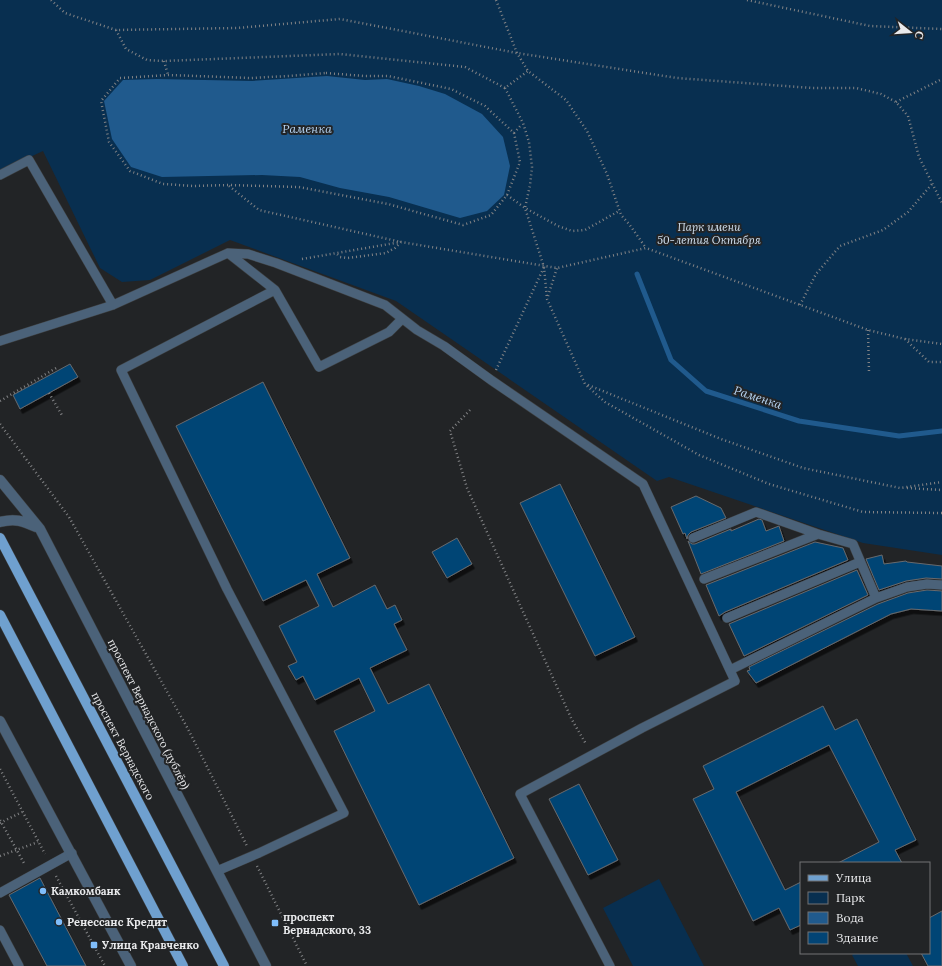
<svg xmlns="http://www.w3.org/2000/svg" width="942" height="966" viewBox="0 0 942 966" font-family="Lora,serif">
  <style>
    .green { fill: #082f50 }
    .water { fill: #205a8d }
    .lines { fill: none; stroke-linecap: round; stroke-linejoin: round }
    .stream { stroke: #205a8d; stroke-width: 5 }
    .building { fill: #024475; stroke: #676a6d; filter: url(#shadow) }
    .service-casing { stroke: #3e4042; stroke-width: 10 }
    .tertiary-casing { stroke: #3e4042; stroke-width: 11 }
    .primary-casing { stroke: #3e4042; stroke-width: 11 }
    .path { stroke: #828385; stroke-width: 2.5; stroke-dasharray: 1 3; stroke-linecap: butt }
    .service { stroke: #4b6279; stroke-width: 9 }
    .tertiary { stroke: #4b6279; stroke-width: 10 }
    .primary { stroke: #6fa0cf; stroke-width: 10 }
    .poi-dot { fill: #7fbdfa; stroke: #222426; stroke-width: 1.5 }
    .labels { text-anchor: middle; dominant-baseline: central; stroke-width: 4; stroke-linejoin: round; paint-order: stroke }
    .park-label { font-size: 11px; font-style: italic; fill: #d1e0ef; stroke: #222426 }
    .street-label { font-size: 11px; fill: #e9eaec; stroke: #222426 }
    .poi-label { font-size: 11px; font-weight: bold; fill: #e9eaec; stroke: #222426; text-anchor: start }
    .water-label { font-size: 12px; font-style: italic; fill: #b9d7f5; stroke: #222426 }
  </style>
  <defs>
    <filter id="shadow"><feDropShadow dx="2.5" dy="4.5" stdDeviation="0" flood-color="#0009"/></filter>
  </defs>
  <rect width="100%" height="100%" fill="#222426"/>
  <!-- green -->
  <path class="green" d="M 0,0 L 942,0 L 942,555 L 863,543 L 669,477 L 657,481 L 396,301 L 230,240 L 150,280 L 122,282 L 100,268 L 43,151 L 0,171 Z
    M 659,879 L 704,966 L 633,966 L 603,908 Z
    M 855,953 L 906,953 L 913,966 L 858,966 L 852,955 Z"/>
  <!-- water -->
  <path class="water" d="M 327,76 L 365,80 L 387,79 L 419,86 L 445,94 L 482,114 L 503,137 L 510,166 L 504,195 L 487,211 L 460,218 L 389,197 L 340,188 L 300,177 L 262,175 L 162,177 L 131,167 L 112,139 L 104,101 L 123,80 L 157,79 L 252,81 Z"/>
  <g class="lines">
    <!-- stream -->
    <path class="stream" d="M 637,274 L 671,360 L 706,391 L 799,421 L 899,436 L 942,431"/>
  </g>
  <!-- building -->
  <path class="building" d="M 70,364 L 78,377 L 20,409 L 13,395 Z
    M 263,382 L 350,558 L 317,574 L 333,607 L 375,585 L 387,609 L 395,605 L 402,620 L 394,624 L 407,650 L 370,668 L 388,704 L 429,684 L 514,858 L 419,905 L 334,731 L 375,711 L 359,678 L 315,700 L 303,676 L 296,680 L 288,666 L 297,662 L 279,626 L 319,606 L 306,580 L 263,601 L 176,426 Z
    M 560,484 L 635,637 L 595,656 L 520,503 Z
    M 696,496 L 721,508 L 726,518 L 691,532 L 688,535 L 687,539 L 685,533 L 683,534 L 671,507 Z
    M 759,519 L 762,520 L 766,531 L 779,526 L 784,541 L 701,574 L 688,541 L 692,544 L 695,544 L 731,529 L 731,531 Z
    M 457,538 L 472,564 L 447,578 L 432,552 Z
    M 815,542 L 843,548 L 848,560 L 725,612 L 719,616 L 706,585 Z
    M 882,555 L 884,564 L 906,561 L 907,562 L 942,566 L 942,579 L 926,578 L 906,581 L 879,590 L 866,559 Z
    M 857,570 L 868,595 L 744,656 L 729,624 Z
    M 927,590 L 942,591 L 942,611 L 911,609 L 891,614 L 756,683 L 747,671 L 750,670 L 749,667 L 878,604 L 908,593 Z
    M 823,706 L 835,730 L 857,719 L 916,840 L 895,850 L 902,863 L 838,863 L 879,842 L 829,745 L 736,792 L 785,890 L 801,882 L 801,925 L 790,930 L 779,908 L 753,921 L 693,799 L 714,789 L 703,766 Z
    M 579,784 L 618,860 L 588,875 L 549,799 Z
    M 40,878 L 86,966 L 47,966 L 9,895 Z
    M 942,911 L 942,966 L 928,966 L 921,953 L 929,953 L 929,918 Z"/>
  <g class="lines">
    <!-- service casing -->
    <g class="service-casing">
      <path id="service" d="M 0,175 L 29,160 L 113,305
        M 275,290 L 319,367 L 389,332 L 402,319
        M 0,341 L 113,305 L 228,253 L 248,254 L 276,263 L 385,305 L 417,330 L 444,346 L 491,380 L 643,484 L 735,681 L 642,728 L 520,794 L 610,966
        M 693,538 L 756,512 L 818,534 L 853,544 L 876,598
        M 704,579 L 818,534
        M 727,618 L 860,562
        M 730,670 L 876,598 L 907,587 L 927,584 L 942,585
        M 217,871 L 259,853 L 344,813 L 227,589 L 121,370 L 275,290 L 228,253
        M 0,893 L 72,853
        M 0,930 L 19,966"/>
    </g>
    <!-- tertiary casing -->
    <g class="tertiary-casing">
      <path id="tertiary" d="M 0,480 L 40,529 L 266,966
        M 0,522 C 15,518 23,521 36,527
        M 0,721 L 131,966"/>
    </g>
    <!-- primary casing -->
    <g class="primary-casing">
      <path id="primary" d="M 0,538 L 224,966
        M 0,615 L 183,966"/>
    </g>
    <!-- path -->
    <path class="path" d="M 51,0 L 65,13 L 116,30 L 237,28 L 340,19 L 517,53 L 677,78 L 812,88 L 856,88 L 881,94 L 896,102 L 908,116 L 919,157 L 942,203
      M 496,0 L 517,53 L 528,71 L 566,100 L 587,131 L 607,174 L 621,215 L 629,224 L 646,248
      M 747,0 L 870,26 L 942,29
      M 116,30 L 126,49 L 147,60 L 164,61 L 340,54 L 465,67 L 505,88 L 528,71
      M 164,61 L 168,75
      M 326,73 L 364,76 L 388,76 L 451,89 L 485,106 L 514,133 L 520,162 L 507,195 L 491,215 L 463,225 L 388,204 L 299,187 L 229,185 L 193,186 L 163,184 L 130,171 L 109,142 L 101,101 L 120,78 L 168,75 L 251,78 L 288,76 Z
      M 505,88 L 523,123 L 529,142 L 532,167 L 530,185 L 525,208 L 544,267 L 547,299 L 585,384 L 605,402 L 699,455 L 769,484 L 863,512 L 942,513
      M 896,102 L 942,79
      M 514,133 L 522,124
      M 229,186 L 259,210 L 401,242 L 395,248 L 386,253 L 348,258 L 340,257 L 336,253
      M 507,195 L 525,208 L 558,226 L 572,231 L 585,230 L 619,211
      M 302,259 L 401,242 L 557,268 L 646,248 L 868,330 L 905,339 L 942,344
      M 548,296 L 557,268
      M 800,305 L 816,274 L 840,246 L 883,230 L 908,212 L 932,184
      M 868,330 L 869,372
      M 905,339 L 929,362 L 942,362
      M 496,370 L 544,267
      M 588,385 L 721,439 L 803,468 L 900,488 L 942,482
      M 49,393 L 63,417
      M 0,401 L 58,367
      M 470,410 L 450,431 L 467,488 L 572,720 L 586,744
      M 0,424 L 69,517 L 188,729 L 247,846
      M 907,488 L 942,490
      M 0,769 L 45,854
      M 0,820 L 25,865
      M 0,823 L 22,812
      M 0,856 L 38,842
      M 257,866 L 307,966
      M 56,876 L 105,966"/>
    <!-- service -->
    <use href="#service" class="service"/>
    <!-- tertiary -->
    <use href="#tertiary" class="tertiary"/>
    <!-- primary -->
    <use href="#primary" class="primary"/>
  </g>
  <!-- markers -->
  <g class="poi-dot">
    <circle cx="43" cy="891" r="4"/>
    <circle cx="59" cy="922" r="4"/>
    <rect x="271" y="919" width="8" height="8" rx="2"/>
    <rect x="90" y="941" width="8" height="8" rx="2"/>
  </g>
  <g class="labels">
    <!-- park labels -->
    <g class="park-label">
      <text x="709" y="227">Парк имени<tspan x="709" dy="13">50-летия Октября</tspan></text>
    </g>
    <!-- street labels -->
    <g class="street-label">
      <text transform="translate(149 714) rotate(63)">проспект Вернадского (дублёр)</text>
      <text transform="translate(123 746) rotate(62)">проспект Вернадского</text>
    </g>
    <!-- poi labels -->
    <g class="poi-label">
      <text x="51" y="891">Камкомбанк</text>
      <text x="283" y="917">проспект<tspan x="283" dy="13">Вернадского, 33</tspan></text>
      <text x="67" y="922">Ренессанс Кредит</text>
      <text x="102" y="945">Улица Кравченко</text>
    </g>
    <!-- water labels -->
    <g class="water-label">
      <text x="307" y="128">Раменка</text>
      <text transform="translate(758 397) rotate(18)">Раменка</text>
    </g>
  </g>
  <!-- legend -->
  <rect x="800" y="862" width="130" height="92" fill="#222426" stroke="#727375"/>
  <rect x="808" y="875" width="20" height="6" fill="#6fa0cf" stroke="#727375"/>
  <text x="836" y="882" font-size="12" fill="#e9eaec">Улица</text>
  <rect x="808" y="892" width="20" height="12" fill="#082f50" stroke="#727375"/>
  <text x="836" y="902" font-size="12" fill="#e9eaec">Парк</text>
  <rect x="808" y="912" width="20" height="12" fill="#205a8d" stroke="#727375"/>
  <text x="836" y="922" font-size="12" fill="#e9eaec">Вода</text>
  <rect x="808" y="932" width="20" height="12" fill="#024475" stroke="#727375"/>
  <text x="836" y="942" font-size="12" fill="#e9eaec">Здание</text>
  <!-- north arrow -->
  <g transform="translate(910 32) rotate(107)" stroke="#222426" stroke-width="3" paint-order="stroke">
  <path d="M0-3L7 15L0 10L-7 15Z" fill="#e9eaec"/>
  <text y="-6" font-size="11" font-weight="bold" text-anchor="middle" fill="#e9eaec">С</text>
  </g>
</svg>
